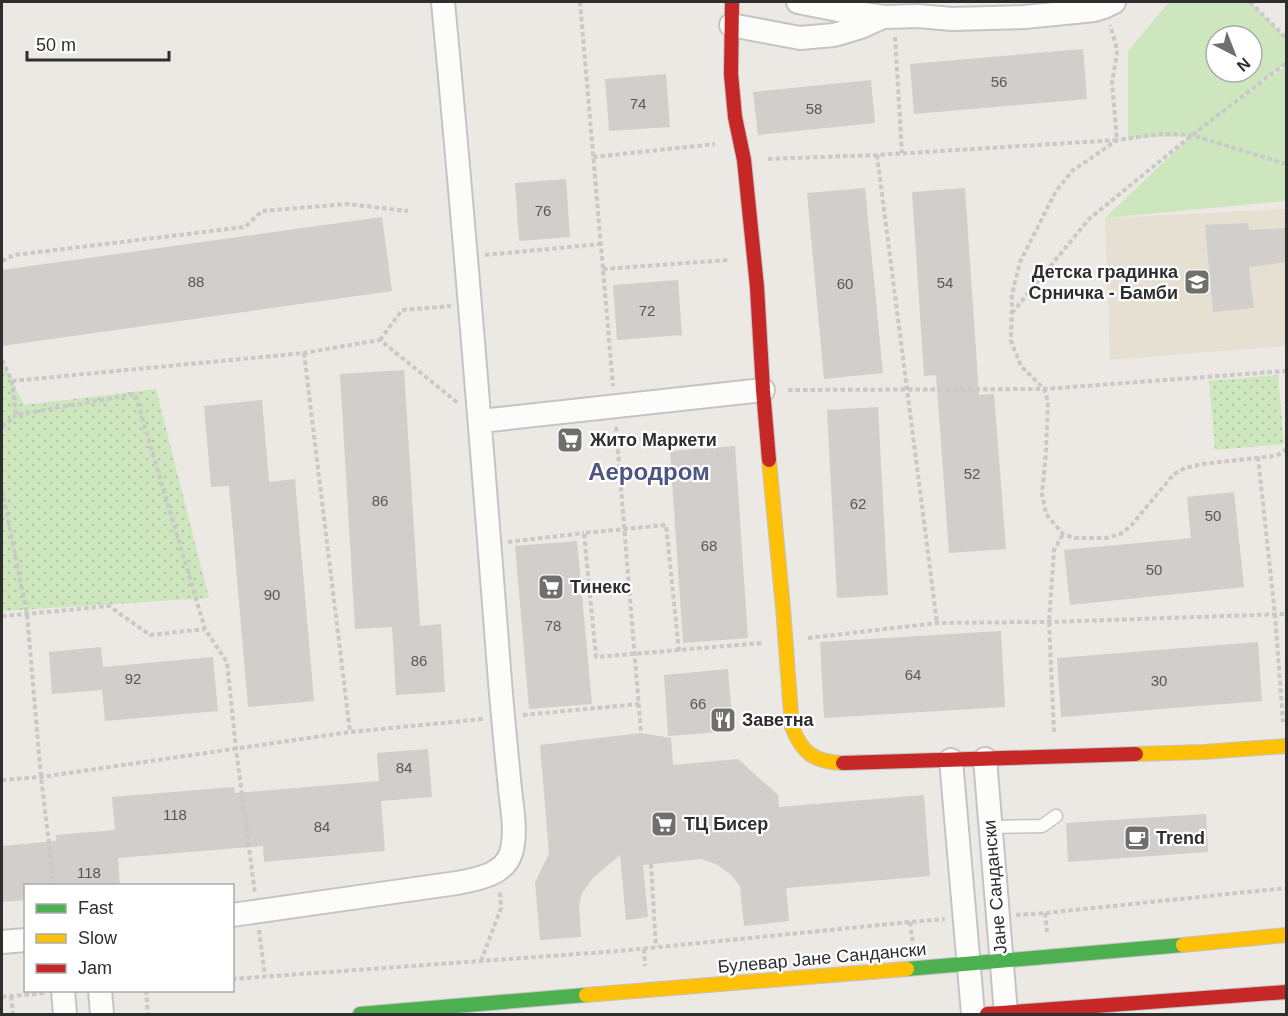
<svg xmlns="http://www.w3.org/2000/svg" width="1288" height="1016" viewBox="0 0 1288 1016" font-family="Helvetica,sans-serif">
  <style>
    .education { fill: #e6e0d3 }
    .grass { fill: #cee6be; fill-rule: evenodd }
    .park { fill: url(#park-dots) }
    .building { fill: #d1cecb }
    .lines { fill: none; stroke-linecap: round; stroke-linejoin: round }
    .lane-casing { stroke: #c5c4c5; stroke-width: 15 }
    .street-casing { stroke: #c5c4c5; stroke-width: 26 }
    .fast-casing { stroke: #c5c4c5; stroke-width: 16 }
    .slow-casing { stroke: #c5c4c5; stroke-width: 16 }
    .jam-casing { stroke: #c5c4c5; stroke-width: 16 }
    .path { stroke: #c9c9c8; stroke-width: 4; stroke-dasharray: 4.5 3; stroke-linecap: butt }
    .lane { stroke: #fcfcfb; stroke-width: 12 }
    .street { stroke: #fcfcfb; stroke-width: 22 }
    .fast { stroke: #4caf50; stroke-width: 14 }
    .slow { stroke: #ffc107; stroke-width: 14 }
    .jam { stroke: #c62828; stroke-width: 14 }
    .labels { text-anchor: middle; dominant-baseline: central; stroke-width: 4.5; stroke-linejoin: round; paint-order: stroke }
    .number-label { font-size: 15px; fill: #585857 }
    .poi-label { font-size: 18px; font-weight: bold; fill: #2e2e2e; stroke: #fff; text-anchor: start }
    .street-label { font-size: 18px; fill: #2e2e2e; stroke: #fff }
    .district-label { font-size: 24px; font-weight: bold; fill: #4d5680; stroke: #fff }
  </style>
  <defs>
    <pattern id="park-dots" width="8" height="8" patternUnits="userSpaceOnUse" patternTransform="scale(1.5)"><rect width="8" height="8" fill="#cee6be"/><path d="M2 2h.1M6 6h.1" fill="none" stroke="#b1c6a4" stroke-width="1.8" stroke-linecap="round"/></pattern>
  </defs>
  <rect width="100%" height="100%" fill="#ece8e4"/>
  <!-- education -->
  <path class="education" d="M 1286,209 L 1286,346 L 1110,360 L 1105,218 Z"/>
  <!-- grass -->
  <path class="grass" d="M 1169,2 L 1250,2 L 1286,38 L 1286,63 L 1222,112 L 1286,66 L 1286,201 L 1105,218 L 1191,136 L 1128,138 L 1128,51 ZM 1216,36 L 1252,36 L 1252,72 L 1216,72 Z"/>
  <!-- park -->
  <path class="park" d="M 2,360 L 24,405 L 156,389 L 209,598 L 2,611 Z
    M 1278,375 L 1284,444 L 1215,450 L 1209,381 Z"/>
  <!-- building -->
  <path class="building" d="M 1083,49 L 1087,99 L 914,114 L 910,64 Z
    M 666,74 L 670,127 L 609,131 L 605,79 Z
    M 871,80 L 875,123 L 758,135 L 753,92 Z
    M 566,179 L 570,237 L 519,241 L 515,183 Z
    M 865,188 L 883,373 L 824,379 L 807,193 Z
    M 965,188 L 979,395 L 994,394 L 1006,549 L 949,553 L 936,375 L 924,376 L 912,192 Z
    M 382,217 L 392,291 L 2,346 L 2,270 Z
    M 1248,223 L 1249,230 L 1287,228 L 1287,262 L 1249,267 L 1254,308 L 1213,312 L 1205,225 Z
    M 678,280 L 682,335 L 617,340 L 613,285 Z
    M 404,370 L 420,626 L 441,624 L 445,692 L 396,695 L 392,627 L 355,629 L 340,374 Z
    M 262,400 L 269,482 L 295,479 L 314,701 L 248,707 L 229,486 L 211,487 L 204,406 Z
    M 878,407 L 888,595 L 837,598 L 827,410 Z
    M 735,446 L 748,638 L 683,643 L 670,451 Z
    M 1234,492 L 1244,587 L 1070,605 L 1064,550 L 1191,538 L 1187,497 Z
    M 577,541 L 592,704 L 529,709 L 515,546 Z
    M 1001,631 L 1005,707 L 824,718 L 820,642 Z
    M 1258,642 L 1262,701 L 1061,717 L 1057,658 Z
    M 101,647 L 103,667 L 213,657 L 218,711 L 105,721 L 102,690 L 52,694 L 49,652 Z
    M 728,669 L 733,731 L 668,736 L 664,675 Z
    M 641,733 L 671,738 L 673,765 L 738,759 L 778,795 L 779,807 L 924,795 L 930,876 L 786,888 L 789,921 L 744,926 L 740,886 L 731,875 L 718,865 L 701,859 L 643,865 L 648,917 L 626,920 L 620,855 L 593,878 L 582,893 L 579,906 L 581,937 L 540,940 L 535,883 L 549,853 L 540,745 Z
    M 428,749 L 432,797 L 381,801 L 385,851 L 264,862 L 263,846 L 118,858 L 120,885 L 26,885 L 26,900 L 2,902 L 2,846 L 56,841 L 56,835 L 115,830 L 112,797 L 234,787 L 235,793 L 379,781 L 377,753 Z
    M 1206,814 L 1208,852 L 1068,862 L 1066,823 Z"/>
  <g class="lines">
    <!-- lane casing -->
    <g class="lane-casing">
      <path id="lane" d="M 990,827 L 1042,826 L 1056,816"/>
    </g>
    <!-- street casing -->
    <g class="street-casing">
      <path id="street" d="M 798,2 L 843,11 L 884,17 L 918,16 L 952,19 L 1024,17 L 1075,12 L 1094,10 L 1104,7 L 1114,2
        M 731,25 L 800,38 L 834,35 L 861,27 L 883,17
        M 481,421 L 763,390
        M 985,759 L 1006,1014
        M 951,760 L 973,1014
        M 232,915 L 457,883 C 477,879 504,875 511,853 C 517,833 512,809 510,789 C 506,749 502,709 499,669 C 482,446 464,224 443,2
        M 2,942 L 26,940
        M 63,990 L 65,1014
        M 100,990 L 102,1014"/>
    </g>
    <!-- fast casing -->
    <g class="fast-casing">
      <path id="fast" d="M 907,969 L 1183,945
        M 360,1014 L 586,995"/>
    </g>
    <!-- slow casing -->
    <g class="slow-casing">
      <path id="slow" d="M 769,460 L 783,608 L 792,727 C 802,753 814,762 843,763
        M 1136,754 L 1203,752 L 1286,746
        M 1183,945 L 1286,935
        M 586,995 L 907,969"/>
    </g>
    <!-- jam casing -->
    <g class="jam-casing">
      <path id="jam" d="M 732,2 L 731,74 L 735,117 L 744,160 L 757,287 L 763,390 L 769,460
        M 843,763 L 1136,754
        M 987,1014 L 1286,992"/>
    </g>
    <!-- path -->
    <path class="path" d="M 580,2 L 613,386
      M 1250,2 L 1286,38
      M 895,37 L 902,153
      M 877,155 L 937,623
      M 593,157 L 715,144
      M 768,159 L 877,155 L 1117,140 L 1112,82 L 1117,54 L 1116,45 L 1110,25
      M 1286,164 L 1192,135 L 1161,134 L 1117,140 L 1072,171 L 1056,191 L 1020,262 L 1012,294 L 1011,341 L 1021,366 L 1044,389 L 1048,402 L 1046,452 L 1042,494 L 1046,514 L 1063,534 L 1075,538 L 1106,538 L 1120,534 L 1130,527 L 1174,474 L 1185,468 L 1202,464 L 1274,456 L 1280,454 L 1286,449
      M 485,255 L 601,244
      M 2,261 L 14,255 L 245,227 L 262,211 L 347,204 L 408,211
      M 603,269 L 729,260
      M 1012,313 L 1089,219 L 1192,135 L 1286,63
      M 380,340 L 402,310 L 451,306
      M 304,353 L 350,732
      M 2,360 L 12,381 L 16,415 L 135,394 L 205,629 L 227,662 L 236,749 L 255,893
      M 12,381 L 304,353 L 380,340 L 458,403
      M 788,390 L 1044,389 L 1286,371
      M 2,427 L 16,415
      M 616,427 L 641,733
      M 1258,457 L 1275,615 L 1283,722
      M 2,490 L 27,614 L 41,777 L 54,886
      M 508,542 L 584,533
      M 2,616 L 27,614 L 109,606 L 150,635 L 205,629
      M 808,638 L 937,623 L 1049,622 L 1286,614
      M 679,651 L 666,525 L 584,533 L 596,657 L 762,643
      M 523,715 L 639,704
      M 1054,732 L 1049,622 L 1054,550 L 1063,534
      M 2,780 L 41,777 L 350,732 L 483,719
      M 651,864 L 656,947
      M 1045,913 L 1047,932
      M 1016,915 L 1045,913 L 1286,888
      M 910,922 L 913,945
      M 259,930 L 265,977
      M 644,949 L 645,966
      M 481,961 L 501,908 L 500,890
      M 232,979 L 619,951 L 910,922 L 945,919
      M 146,990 L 148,1014
      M 11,996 L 13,1014
      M 2,997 L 45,993"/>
    <!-- lane -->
    <use href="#lane" class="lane"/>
    <!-- street -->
    <use href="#street" class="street"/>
    <!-- fast -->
    <use href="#fast" class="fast"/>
    <!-- slow -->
    <use href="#slow" class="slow"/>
    <!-- jam -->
    <use href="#jam" class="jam"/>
  </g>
  <!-- icons -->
  <defs>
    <g id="school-square" transform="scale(1.35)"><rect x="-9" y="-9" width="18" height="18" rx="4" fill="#706f6e" stroke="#fff"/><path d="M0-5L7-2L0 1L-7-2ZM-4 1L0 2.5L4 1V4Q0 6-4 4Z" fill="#fff"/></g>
    <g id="supermarket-square" transform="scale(1.35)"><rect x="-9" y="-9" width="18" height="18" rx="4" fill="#706f6e" stroke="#fff"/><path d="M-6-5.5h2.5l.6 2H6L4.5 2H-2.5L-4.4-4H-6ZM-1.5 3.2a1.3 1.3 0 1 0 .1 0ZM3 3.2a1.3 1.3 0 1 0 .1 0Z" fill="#fff"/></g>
    <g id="restaurant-square" transform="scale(1.35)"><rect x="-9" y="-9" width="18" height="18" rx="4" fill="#706f6e" stroke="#fff"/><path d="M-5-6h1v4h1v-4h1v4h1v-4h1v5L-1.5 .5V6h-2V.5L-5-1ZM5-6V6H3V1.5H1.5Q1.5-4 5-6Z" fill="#fff"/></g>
    <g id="cafe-square" transform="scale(1.35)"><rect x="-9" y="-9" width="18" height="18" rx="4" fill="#706f6e" stroke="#fff"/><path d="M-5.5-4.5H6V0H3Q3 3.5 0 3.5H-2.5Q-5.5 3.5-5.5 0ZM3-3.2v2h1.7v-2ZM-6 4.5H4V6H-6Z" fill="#fff"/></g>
  </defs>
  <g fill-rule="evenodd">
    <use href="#school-square" x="1197" y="282"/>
    <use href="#supermarket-square" x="570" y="440"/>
    <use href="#supermarket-square" x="551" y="587"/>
    <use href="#restaurant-square" x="723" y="720"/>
    <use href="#supermarket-square" x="664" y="824"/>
    <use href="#cafe-square" x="1137" y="838"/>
  </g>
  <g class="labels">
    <!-- number labels -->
    <g class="number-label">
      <text x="999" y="81">56</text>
      <text x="638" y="103">74</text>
      <text x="814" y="108">58</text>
      <text x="543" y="210">76</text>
      <text x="196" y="281">88</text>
      <text x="945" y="282">54</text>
      <text x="845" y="283">60</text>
      <text x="647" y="310">72</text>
      <text x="972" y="473">52</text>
      <text x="380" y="500">86</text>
      <text x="858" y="503">62</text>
      <text x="1213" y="515">50</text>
      <text x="709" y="545">68</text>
      <text x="1154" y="569">50</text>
      <text x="272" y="594">90</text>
      <text x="553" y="625">78</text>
      <text x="419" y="660">86</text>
      <text x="913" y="674">64</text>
      <text x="133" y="678">92</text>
      <text x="1159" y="680">30</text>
      <text x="698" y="703">66</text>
      <text x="404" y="767">84</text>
      <text x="175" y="814">118</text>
      <text x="322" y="826">84</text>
      <text x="89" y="872">118</text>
    </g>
    <!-- poi labels -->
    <g class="poi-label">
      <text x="1178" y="272" text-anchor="end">Детска градинка<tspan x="1178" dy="21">Срничка - Бамби</tspan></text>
      <text x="590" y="440">Жито Маркети</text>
      <text x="570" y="587">Тинекс</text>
      <text x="742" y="720">Заветна</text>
      <text x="684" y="824">ТЦ Бисер</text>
      <text x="1156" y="838">Trend</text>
    </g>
    <!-- street labels -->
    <g class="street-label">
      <text transform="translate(995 887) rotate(-95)">Јане Сандански</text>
      <text transform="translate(822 958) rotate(-5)">Булевар Јане Сандански</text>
    </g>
    <!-- district labels -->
    <g class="district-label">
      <text x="649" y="471">Аеродром</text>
    </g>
  </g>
  <!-- border -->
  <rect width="1288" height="1016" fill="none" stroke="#2e2e2e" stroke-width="6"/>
  <!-- legend -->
  <rect x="24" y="884" width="210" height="108" fill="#ffffff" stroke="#ababab" stroke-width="1.5"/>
  <rect x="36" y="904" width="30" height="9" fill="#4caf50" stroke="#ababab" stroke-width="1.5"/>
  <text x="78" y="914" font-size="18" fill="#2e2e2e">Fast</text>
  <rect x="36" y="934" width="30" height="9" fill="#ffc107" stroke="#ababab" stroke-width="1.5"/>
  <text x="78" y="944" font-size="18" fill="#2e2e2e">Slow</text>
  <rect x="36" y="964" width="30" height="9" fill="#c62828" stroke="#ababab" stroke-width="1.5"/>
  <text x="78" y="974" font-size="18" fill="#2e2e2e">Jam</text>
  <!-- north arrow -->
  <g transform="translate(1234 54) rotate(138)"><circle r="28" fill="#ffffff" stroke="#ababab" stroke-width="1.5"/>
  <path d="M0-4.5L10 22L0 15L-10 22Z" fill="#706f6e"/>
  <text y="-9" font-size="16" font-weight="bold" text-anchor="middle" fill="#2e2e2e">N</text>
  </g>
  <!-- scale -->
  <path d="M27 51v9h142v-9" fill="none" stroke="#2e2e2e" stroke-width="3"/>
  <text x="36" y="51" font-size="18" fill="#2e2e2e" stroke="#ffffff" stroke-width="4.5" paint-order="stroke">50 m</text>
</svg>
